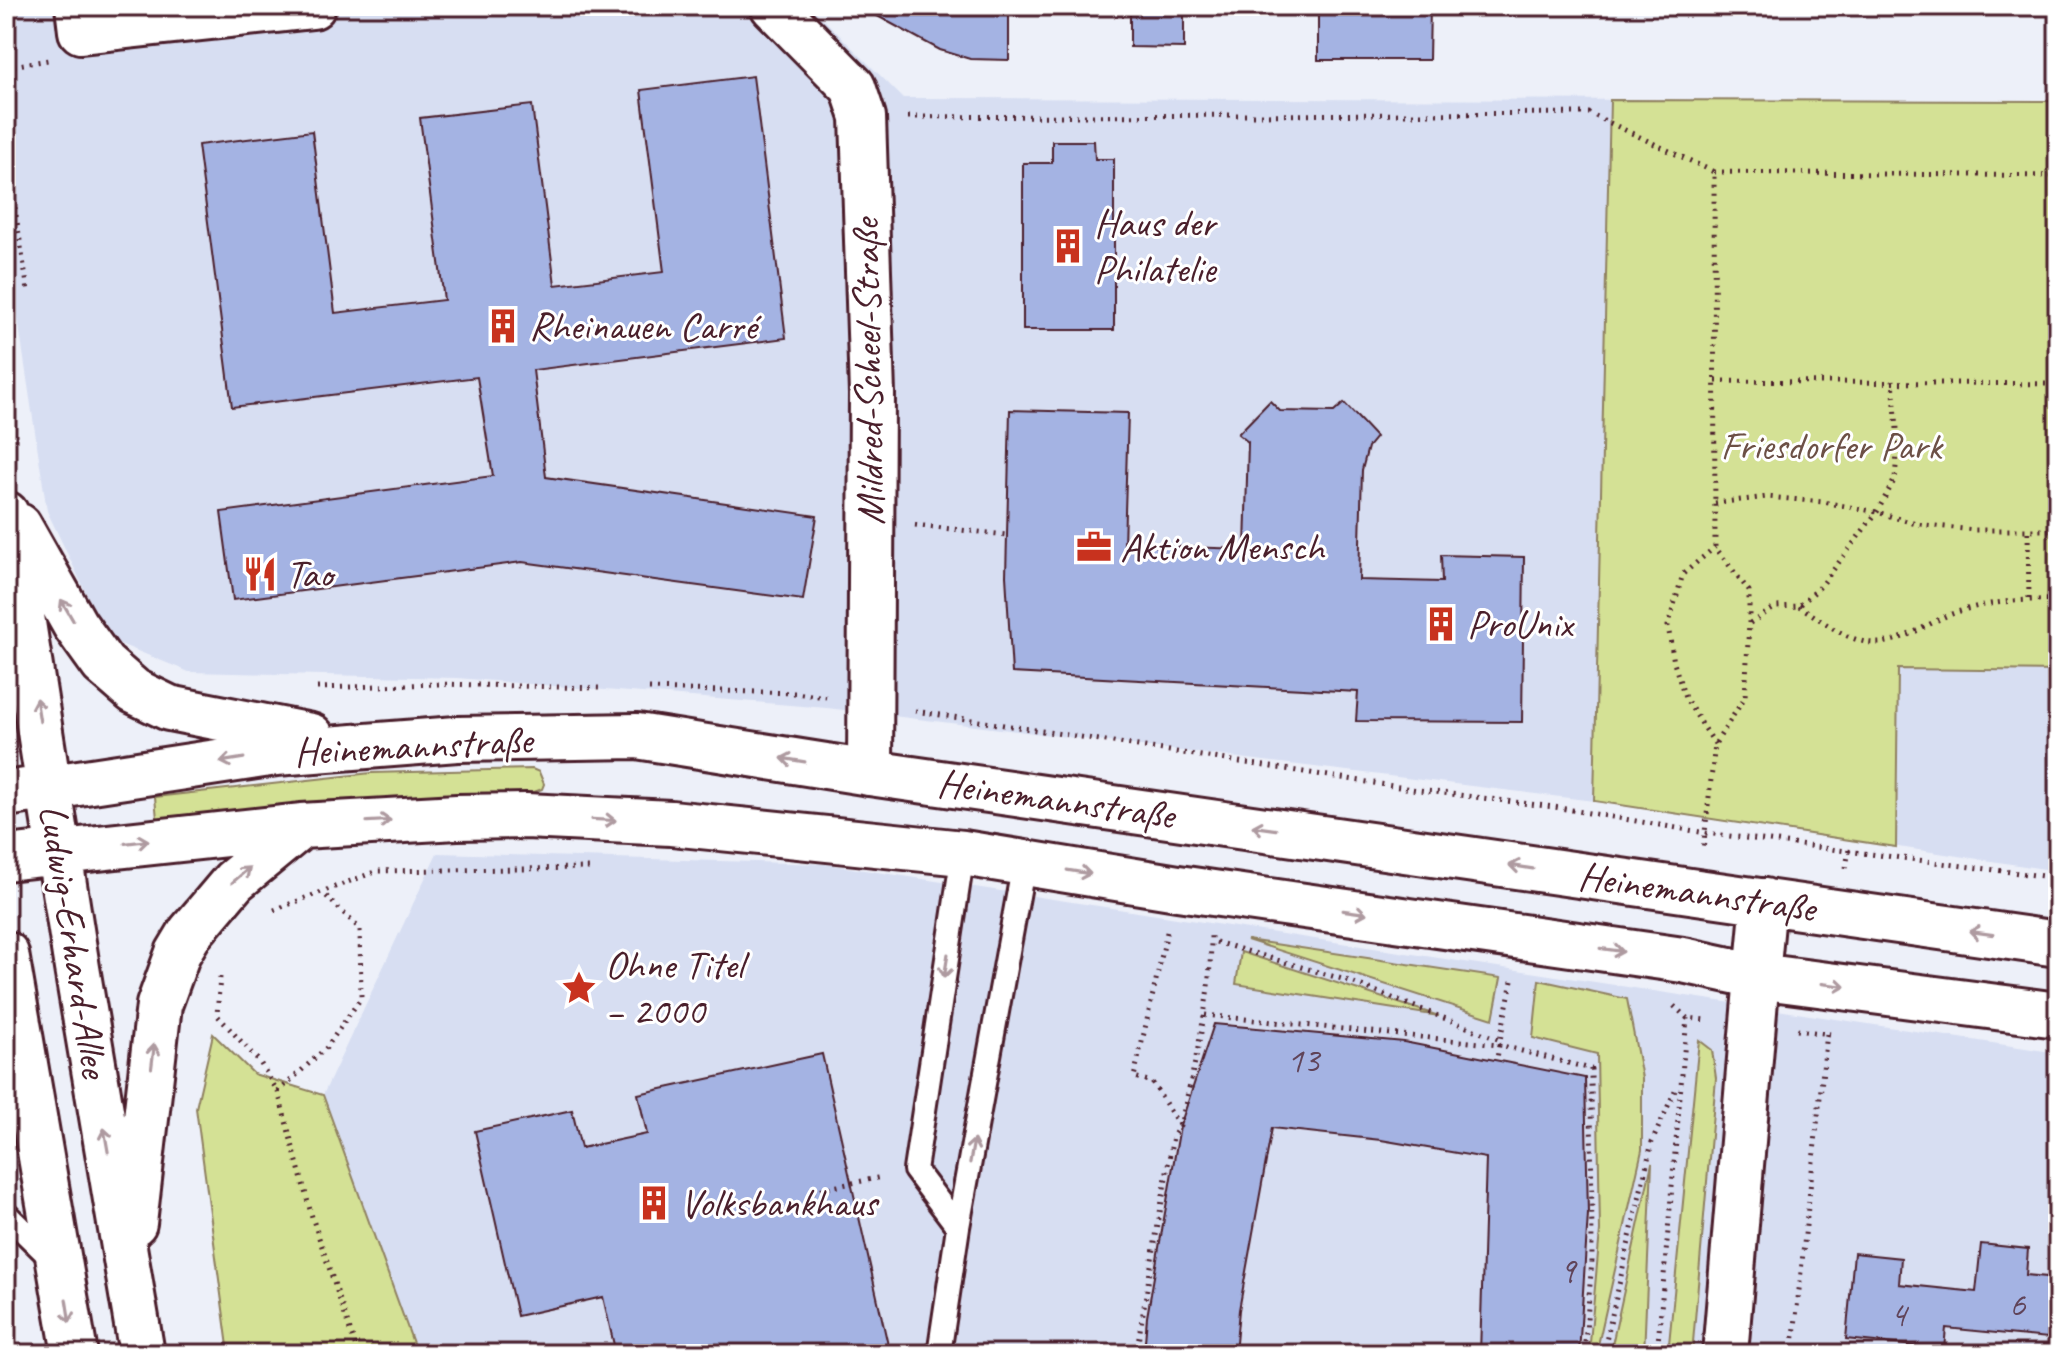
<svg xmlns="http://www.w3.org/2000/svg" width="2064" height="1360" viewBox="0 0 2064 1360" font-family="Caveat,sans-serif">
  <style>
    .built { fill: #d7def2 }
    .green { fill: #d4e195; stroke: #8f8060; stroke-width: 2 }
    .building { fill: #a4b3e3; stroke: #4a1f2b; stroke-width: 2 }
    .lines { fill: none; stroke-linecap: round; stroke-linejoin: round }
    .service-casing { stroke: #4a1f2b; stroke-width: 28 }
    .minor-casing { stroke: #4a1f2b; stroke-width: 50 }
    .secondary-casing { stroke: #4a1f2b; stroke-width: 50 }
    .path { stroke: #4a1f2b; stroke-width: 5; stroke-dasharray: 2 6; stroke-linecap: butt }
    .service { stroke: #fff; stroke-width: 22 }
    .minor { stroke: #fff; stroke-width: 44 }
    .secondary { stroke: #fff; stroke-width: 44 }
    .oneway { stroke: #ae9aa0 }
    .labels { text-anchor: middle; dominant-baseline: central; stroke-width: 6; stroke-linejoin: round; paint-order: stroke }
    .number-label { font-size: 36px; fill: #604459 }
    .poi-label { font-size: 40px; fill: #4a1f2b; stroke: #fff; text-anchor: start }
    .street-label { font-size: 40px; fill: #4a1f2b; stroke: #fff }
    .park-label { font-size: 40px; fill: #6c5046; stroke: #fff }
  </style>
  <rect width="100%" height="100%" fill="#edf0f9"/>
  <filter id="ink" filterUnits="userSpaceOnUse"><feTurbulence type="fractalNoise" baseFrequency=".0125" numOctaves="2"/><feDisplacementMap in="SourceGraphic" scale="16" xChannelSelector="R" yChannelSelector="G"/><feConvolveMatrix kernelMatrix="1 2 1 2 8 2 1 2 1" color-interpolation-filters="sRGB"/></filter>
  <g filter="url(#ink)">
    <!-- built -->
    <path class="built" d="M 6,6 L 810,6 L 903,98 L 2058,101 L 2058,871 L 1594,801 L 827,708 L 457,678 L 189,672 L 108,639 L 47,511 L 6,240 Z
      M 437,853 L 825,864 L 2058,1053 L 2058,1354 L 417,1354 L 323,1095 Z"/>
    <!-- green -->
    <path class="green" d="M 1610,100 L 2058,101 L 2058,671 L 1898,669 L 1896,847 L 1594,801 Z
      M 532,769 L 539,772 L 544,784 L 542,789 L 529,794 L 333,801 L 157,819 L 155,797 L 371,773 Z
      M 1247,940 L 1501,978 L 1493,1019 Z
      M 1241,952 L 1439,1016 L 1236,984 Z
      M 1539,980 L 1627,999 L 1642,1078 L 1642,1150 L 1596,1354 L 1589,1354 L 1600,1231 L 1597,1054 L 1533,1038 Z
      M 213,1034 L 254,1074 L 323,1095 L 417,1354 L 229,1354 L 196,1108 Z
      M 1699,1040 L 1712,1050 L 1716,1078 L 1692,1354 L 1668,1354 Z
      M 1652,1163 L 1644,1354 L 1610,1354 Z"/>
    <!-- building -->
    <path class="building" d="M 859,6 L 1009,6 L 1009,60 L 970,59 L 940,50 Z
      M 1130,6 L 1184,6 L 1184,48 L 1130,47 Z
      M 1318,6 L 1430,6 L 1429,60 L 1318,60 Z
      M 753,76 L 786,338 L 533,370 L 546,477 L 817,516 L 803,600 L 522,562 L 233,600 L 221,512 L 493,476 L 477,377 L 232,407 L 198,145 L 312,131 L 335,313 L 444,300 L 420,118 L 532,105 L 555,285 L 664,272 L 641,90 Z
      M 1052,141 L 1094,141 L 1095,159 L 1114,159 L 1114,330 L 1023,330 L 1023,163 L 1052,163 Z
      M 1270,401 L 1280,411 L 1334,412 L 1344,403 L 1376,437 L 1368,447 L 1362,470 L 1359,580 L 1442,582 L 1441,555 L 1524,557 L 1522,722 L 1356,721 L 1358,692 L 1012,673 L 1006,576 L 1010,410 L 1128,413 L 1124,545 L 1245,549 L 1248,442 L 1238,434 Z
      M 1214,1024 L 1404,1042 L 1585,1078 L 1588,1214 L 1579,1354 L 1480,1354 L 1486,1158 L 1381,1140 L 1272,1128 L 1239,1310 L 1235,1354 L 1144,1354 L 1147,1317 L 1180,1126 Z
      M 822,1054 L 890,1354 L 616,1354 L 603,1297 L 517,1316 L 475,1131 L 572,1110 L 581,1148 L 647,1134 L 638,1094 Z
      M 1981,1244 L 2028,1249 L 2026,1275 L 2058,1278 L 2058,1339 L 1946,1328 L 1944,1349 L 1846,1339 L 1854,1253 L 1901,1258 L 1899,1284 L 1976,1292 Z"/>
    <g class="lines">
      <!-- service casing -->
      <g class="service-casing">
        <path id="service" d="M 6,1214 L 54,1261
          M 958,1227 L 915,1170 L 963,853
          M 939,1354 L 958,1227 L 1024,863"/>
      </g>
      <!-- minor casing -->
      <g class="minor-casing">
        <path id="minor" d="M 78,6 L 81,31 L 313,6
          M 773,6 L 853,87 L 863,117 L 872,394 L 870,773
          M 1725,1354 L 1757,976"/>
      </g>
      <!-- secondary casing -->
      <g class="secondary-casing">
        <path id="secondary" d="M 6,514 L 77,968 L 142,1354
          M 19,526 L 75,625 L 103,664 L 134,691 L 169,708 L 311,736
          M 6,794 L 276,753 L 457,739 L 637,736 L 870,773 L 2058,944
          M 6,858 L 301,826 L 457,817 L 526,816 L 671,823 L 963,853 L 1178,888 L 1683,960 L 1757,976 L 2058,1015
          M 6,954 L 75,1354
          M 1757,976 L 1764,901
          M 134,1223 L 159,1005 L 178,953 L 190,933 L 234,881 L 301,826"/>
      </g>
      <!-- path -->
      <path class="path" d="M 6,67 L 48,60
        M 908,117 L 1589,113 L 1714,172 L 1715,547 L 1749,591 L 1749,623 L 1745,697 L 1715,744 L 1703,850
        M 6,152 L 28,291
        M 1714,172 L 2058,176
        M 1716,381 L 2058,384
        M 1715,503 L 1768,497 L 1823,502 L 1877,512 L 1916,524 L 1974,530 L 2058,530
        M 915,525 L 1007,535
        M 2028,532 L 2029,599
        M 1799,606 C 1821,619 1848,643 1875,643 C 1898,644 1924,626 1944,617 C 1979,602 2020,599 2058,600
        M 1750,623 L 1776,607 L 1799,606 L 1821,586 L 1877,512 L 1895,479 L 1898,441 L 1893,380
        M 317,688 L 439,684 L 599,688
        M 649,689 L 795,693 L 826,697
        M 915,711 L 1418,790 L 1554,807 L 1706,833 L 2058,878
        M 1715,744 L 1685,698 L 1674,663 L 1668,626 L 1683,574 L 1715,547
        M 1846,868 L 1849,849
        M 274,910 L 377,871 L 589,868
        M 1167,932 L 1134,1077 L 1152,1082 L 1179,1125
        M 1216,942 L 1349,981 L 1500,1040
        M 220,977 L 217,1015 L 259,1061 L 278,1092 L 312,1217 L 358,1354
        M 1512,981 L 1499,1045 L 1591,1069 L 1592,1261 L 1584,1354
        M 1674,1006 L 1687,1018 L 1707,1020
        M 1205,1015 L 1499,1045 L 1497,1059
        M 1797,1030 L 1830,1034
        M 278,1092 L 326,1048 L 361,998 L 360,929 L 323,893
        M 813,1191 L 882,1177
        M 6,1309 L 11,1284 L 11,1268
        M 6,1316 L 12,1354
        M 1136,1354 L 1173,1136 L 1180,1126 C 1195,1063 1211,1001 1211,936
        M 1603,1354 L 1652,1142 L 1677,1086
        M 1657,1354 L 1687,1018
        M 1792,1354 L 1827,1033"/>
      <!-- service -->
      <use href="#service" class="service"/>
      <!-- minor -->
      <use href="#minor" class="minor"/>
      <!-- secondary -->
      <use href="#secondary" class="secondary"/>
    </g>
    <!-- one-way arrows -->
    <defs><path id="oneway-shaft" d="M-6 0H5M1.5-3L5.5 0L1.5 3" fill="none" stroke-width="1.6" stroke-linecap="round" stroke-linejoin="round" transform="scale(2)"/></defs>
    <g class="oneway">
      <use href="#oneway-shaft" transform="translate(67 610) rotate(-120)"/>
      <use href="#oneway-shaft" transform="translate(38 710) rotate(-99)"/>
      <use href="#oneway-shaft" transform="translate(232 760) rotate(171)"/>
      <use href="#oneway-shaft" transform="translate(793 760) rotate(-171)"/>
      <use href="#oneway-shaft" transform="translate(604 820) rotate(3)"/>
      <use href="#oneway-shaft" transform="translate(379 821) rotate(-3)"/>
      <use href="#oneway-shaft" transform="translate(1264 828) rotate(-172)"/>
      <use href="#oneway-shaft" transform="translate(137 842) rotate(-7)"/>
      <use href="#oneway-shaft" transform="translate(1521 867) rotate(-171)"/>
      <use href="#oneway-shaft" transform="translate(1079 872) rotate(9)"/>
      <use href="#oneway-shaft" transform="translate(241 875) rotate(-41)"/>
      <use href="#oneway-shaft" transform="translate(1355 912) rotate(8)"/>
      <use href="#oneway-shaft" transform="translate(1981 933) rotate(-172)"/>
      <use href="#oneway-shaft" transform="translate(1612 950) rotate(8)"/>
      <use href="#oneway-shaft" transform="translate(946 966) rotate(99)"/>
      <use href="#oneway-shaft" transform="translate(1834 985) rotate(7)"/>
      <use href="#oneway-shaft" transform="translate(153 1056) rotate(-83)"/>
      <use href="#oneway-shaft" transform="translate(106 1140) rotate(-100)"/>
      <use href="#oneway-shaft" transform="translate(972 1151) rotate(-80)"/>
      <use href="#oneway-shaft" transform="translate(68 1311) rotate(81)"/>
    </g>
  </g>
  <!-- icons -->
  <defs>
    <g id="building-bare" transform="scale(2.76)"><path d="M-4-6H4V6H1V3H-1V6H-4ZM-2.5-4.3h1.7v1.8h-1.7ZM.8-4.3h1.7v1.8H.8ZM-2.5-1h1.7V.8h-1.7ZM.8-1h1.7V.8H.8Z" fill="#c8321e" stroke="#fff" stroke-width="2.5" paint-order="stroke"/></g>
    <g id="office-bare" transform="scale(2.76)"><path d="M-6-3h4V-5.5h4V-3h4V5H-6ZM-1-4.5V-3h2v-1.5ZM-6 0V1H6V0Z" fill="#c8321e" stroke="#fff" stroke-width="2.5" paint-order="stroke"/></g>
    <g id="restaurant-bare" transform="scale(2.76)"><path d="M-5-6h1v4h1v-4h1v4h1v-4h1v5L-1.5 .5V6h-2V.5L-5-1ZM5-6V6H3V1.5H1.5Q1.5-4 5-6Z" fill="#c8321e" stroke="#fff" stroke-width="2.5" paint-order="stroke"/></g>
    <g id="sight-bare" transform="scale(2.76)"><path d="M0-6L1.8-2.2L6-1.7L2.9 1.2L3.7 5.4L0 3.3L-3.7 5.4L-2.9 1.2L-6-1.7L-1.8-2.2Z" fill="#c8321e" stroke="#fff" stroke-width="2.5" paint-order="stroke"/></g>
  </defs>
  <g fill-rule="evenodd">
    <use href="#building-bare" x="1068" y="246"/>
    <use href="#building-bare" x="503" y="326"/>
    <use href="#office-bare" x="1094" y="547"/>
    <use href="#restaurant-bare" x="260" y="574"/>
    <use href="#building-bare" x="1441" y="624"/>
    <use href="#sight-bare" x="579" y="988"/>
    <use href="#building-bare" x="654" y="1203"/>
  </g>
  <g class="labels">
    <!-- number labels -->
    <g class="number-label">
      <text x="1303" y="1060">13</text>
      <text x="1567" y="1270">9</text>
      <text x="2017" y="1304">6</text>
      <text x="1898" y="1314">4</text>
    </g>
    <!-- poi labels -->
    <g class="poi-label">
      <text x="1094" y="223">Haus der<tspan x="1094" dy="46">Philatelie</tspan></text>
      <text x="529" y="326">Rheinauen Carré</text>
      <text x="1120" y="547">Aktion Mensch</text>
      <text x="286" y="574">Tao</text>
      <text x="1467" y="624">ProUnix</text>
      <text x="605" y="965">Ohne Titel<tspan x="605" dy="46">– 2000</tspan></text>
      <text x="680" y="1203">Volksbankhaus</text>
    </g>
    <!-- street labels -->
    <g class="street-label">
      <text transform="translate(868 372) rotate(-91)">Mildred-Scheel-Straße</text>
      <text transform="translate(413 746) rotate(-3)">Heinemannstraße</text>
      <text transform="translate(1056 799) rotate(8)">Heinemannstraße</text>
      <text transform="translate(1697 892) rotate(8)">Heinemannstraße</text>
      <text transform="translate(74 941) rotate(81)">Ludwig-Erhard-Allee</text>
    </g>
    <!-- park labels -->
    <g class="park-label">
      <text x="1831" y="446">Friesdorfer Park</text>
    </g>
  </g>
  <!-- margin -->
  <rect width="2064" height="1360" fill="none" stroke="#fff" stroke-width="32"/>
  <rect x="16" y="16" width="2032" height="1328" fill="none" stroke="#4a1f2b" stroke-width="3" filter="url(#ink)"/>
</svg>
